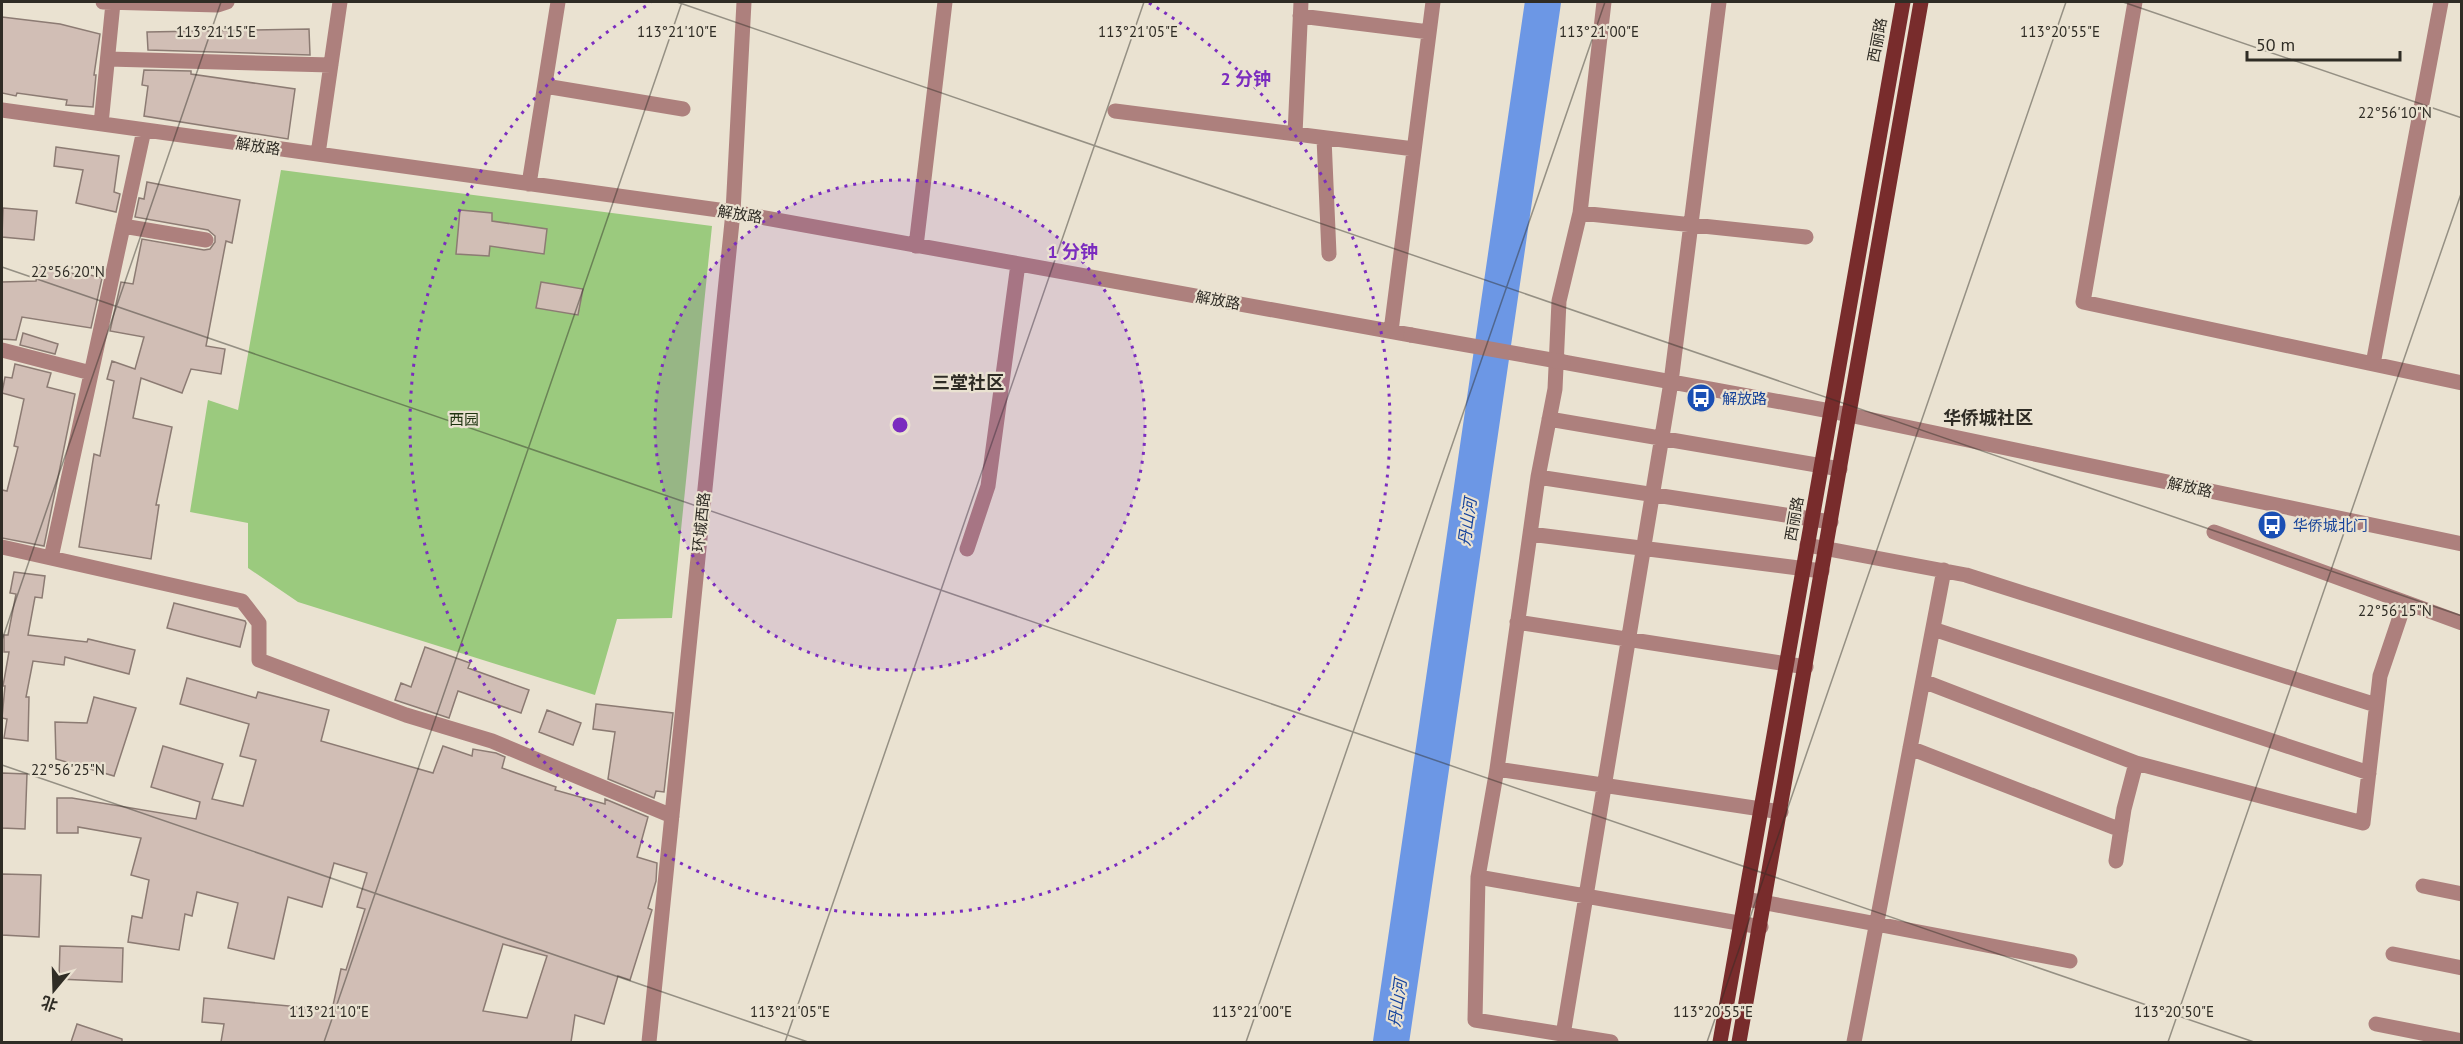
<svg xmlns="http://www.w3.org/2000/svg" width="2463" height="1044" viewBox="0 0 2463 1044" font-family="'PT Sans','Noto Sans SC',sans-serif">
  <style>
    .green { fill: #9bca7e }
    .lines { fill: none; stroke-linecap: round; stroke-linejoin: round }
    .river { stroke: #6c97e5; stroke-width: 36 }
    .building { fill: #d1beb5; stroke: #8c7b73; stroke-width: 1.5; fill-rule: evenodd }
    .minor { stroke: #ad807d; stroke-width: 15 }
    .major { stroke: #782c2c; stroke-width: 15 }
    .minor-bridge { stroke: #ad807d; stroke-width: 15 }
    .ticks { fill: none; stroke: #2f2c25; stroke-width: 1.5; stroke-opacity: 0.45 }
    .ring { fill: none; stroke: #7b2cbf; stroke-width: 3; stroke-dasharray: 3 6 }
    .labels { text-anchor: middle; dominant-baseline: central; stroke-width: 4.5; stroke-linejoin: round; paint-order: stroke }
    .street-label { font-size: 15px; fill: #2f2c25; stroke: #eae2d1 }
    .transit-label { font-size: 15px; fill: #164399; stroke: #eae2d1; text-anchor: start }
    .park-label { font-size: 15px; fill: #1f3310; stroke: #eae2d1 }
    .water-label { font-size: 16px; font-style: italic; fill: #14429c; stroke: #eae2d1 }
    .quarter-label { font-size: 18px; font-weight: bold; fill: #2f2c25; stroke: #eae2d1 }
    .ticks-label { font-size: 15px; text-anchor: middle; fill: #2f2c25; stroke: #eae2d1; stroke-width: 4.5; stroke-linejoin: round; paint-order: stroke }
    .centre { fill: #7b2cbf; stroke: #eae2d1; stroke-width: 3 }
    .ring-label { font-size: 18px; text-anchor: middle; font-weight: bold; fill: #7b2cbf; stroke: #eae2d1; stroke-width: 4.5; stroke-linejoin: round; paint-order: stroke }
  </style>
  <rect width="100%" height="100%" fill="#eae2d1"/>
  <!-- green -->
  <path class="green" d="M 281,170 L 712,226 L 672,618 L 617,619 L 595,695 L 298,602 L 248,568 L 248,523 L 190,512 L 208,400 L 238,410 Z"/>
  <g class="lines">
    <!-- river -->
    <path class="river" d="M 1391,1042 L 1543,2"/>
  </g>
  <!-- building -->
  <path class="building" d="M 2,17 L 60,24 L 100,34 L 94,75 L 96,75 L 93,107 L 66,105 L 67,100 L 17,93 L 16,96 L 2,93 Z
    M 309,29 L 310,55 L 148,50 L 147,32 Z
    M 144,70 L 191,71 L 191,74 L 295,89 L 288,139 L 144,116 L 148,86 L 142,85 Z
    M 56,147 L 119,156 L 114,192 L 120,194 L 116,212 L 76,203 L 83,170 L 54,166 Z
    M 147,182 L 240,200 L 232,243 L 226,241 L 206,346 L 225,349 L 221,374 L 191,369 L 182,393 L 141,378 L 133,418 L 172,427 L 156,505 L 159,505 L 151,559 L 79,547 L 94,454 L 100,456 L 114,381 L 107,379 L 112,361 L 135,369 L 144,337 L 110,331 L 121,282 L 133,284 L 142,239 L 204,250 L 210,249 L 215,242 L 215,236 L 208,230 L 135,217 L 139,198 L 144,199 Z
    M 3,208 L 37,211 L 34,240 L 2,237 Z
    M 460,210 L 492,213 L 492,221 L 547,229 L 544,254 L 490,246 L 489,256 L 456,254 Z
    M 40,265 L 86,277 L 86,274 L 102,278 L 91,328 L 22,317 L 16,340 L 2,339 L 2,282 L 36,281 Z
    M 541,282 L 583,289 L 578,315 L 536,308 Z
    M 23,333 L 58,344 L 55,354 L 20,345 Z
    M 15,364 L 51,373 L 47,387 L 75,394 L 44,546 L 2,538 L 2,490 L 7,491 L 18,447 L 14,446 L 24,399 L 2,393 L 5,377 L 12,378 Z
    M 14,572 L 45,576 L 42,598 L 35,597 L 28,635 L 87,642 L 88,639 L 135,650 L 129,674 L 65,657 L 64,665 L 33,661 L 26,697 L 29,697 L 28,741 L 4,738 L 7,719 L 2,718 L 5,686 L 3,686 L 9,652 L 4,652 L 4,635 L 8,635 L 16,594 L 10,593 Z
    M 174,603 L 245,621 L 246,623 L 240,647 L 167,628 Z
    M 425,647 L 470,663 L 468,668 L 529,690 L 521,713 L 458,691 L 449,718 L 395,700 L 401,683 L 411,687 Z
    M 187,678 L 256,698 L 258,692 L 329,710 L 321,741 L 433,773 L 443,746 L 472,756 L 473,749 L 496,753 L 505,757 L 502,768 L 556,787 L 555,790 L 605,804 L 605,799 L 648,817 L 637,857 L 657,863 L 656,881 L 648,908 L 652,910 L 630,980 L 618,976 L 604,1024 L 575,1015 L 571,1042 L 221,1042 L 224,1024 L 202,1022 L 204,998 L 332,1010 L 341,969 L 346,970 L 365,909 L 357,907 L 367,873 L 334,863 L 322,907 L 288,897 L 274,959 L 228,948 L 238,903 L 197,892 L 192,916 L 185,914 L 179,950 L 128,942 L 132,916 L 142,918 L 149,880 L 131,875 L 141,838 L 78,827 L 78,833 L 57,833 L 57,798 L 72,798 L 196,819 L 200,802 L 151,787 L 163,746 L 223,764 L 212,799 L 243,806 L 256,760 L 240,756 L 249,724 L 180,704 ZM 503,944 L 547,956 L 527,1018 L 483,1011 Z
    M 94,697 L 136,708 L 114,776 L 56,759 L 55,722 L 87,723 Z
    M 596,704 L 673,713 L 664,792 L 656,791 L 654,798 L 608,779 L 615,732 L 593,729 Z
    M 547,710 L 581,723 L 573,745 L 539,732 Z
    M 2,773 L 27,774 L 25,829 L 2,828 Z
    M 2,874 L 41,875 L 39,937 L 2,935 Z
    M 60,946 L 123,948 L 122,982 L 59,979 Z
    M 77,1024 L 122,1039 L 122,1042 L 71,1042 Z"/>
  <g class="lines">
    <!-- minor -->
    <path class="minor" d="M 103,2 L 218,5 L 227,2
      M 1604,2 L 1580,213 L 1559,301 L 1555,389 L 1538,477 L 1497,769 L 1478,877 L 1475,1020 L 1611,1042
      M 2135,2 L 2083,302 L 2462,383
      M 1300,16 L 1429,32
      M 108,59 L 331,65
      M 545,86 L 683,109
      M 2,110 L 733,212 L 1411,335
      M 1115,111 L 1414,149
      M 101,124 L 113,3
      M 1295,134 L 1301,2
      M 1324,138 L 1329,254
      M 318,154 L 340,2
      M 529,184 L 558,2
      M 1580,213 L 1806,237
      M 123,226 L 206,240
      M 916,246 L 945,2
      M 1391,331 L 1433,2
      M 2,350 L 91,373
      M 1563,362 L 1830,411 L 2462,544
      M 2373,364 L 2441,2
      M 1549,419 L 1840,469
      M 1538,477 L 1831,522
      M 2214,532 L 2462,623
      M 1530,534 L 1822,571
      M 1807,545 L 1966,575 L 2376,705
      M 2,547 L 242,601 L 259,623 L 259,660 L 406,715 L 492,741 L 672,816
      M 967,549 L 988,486 L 1018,264
      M 51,558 L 144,130
      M 1517,622 L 1806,667
      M 1933,629 L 2369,773
      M 1923,681 L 2136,763
      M 1910,748 L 2121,830
      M 1497,769 L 1781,812
      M 2116,861 L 2124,809 L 2136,763 L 2363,823 L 2380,676 L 2405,602
      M 1478,877 L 1761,927
      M 2423,886 L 2462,894
      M 1746,899 L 2070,961
      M 2393,954 L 2462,968
      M 2376,1024 L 2462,1041
      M 1563,1035 L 1671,382 L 1719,2
      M 649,1042 L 733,212 L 744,2
      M 1854,1042 L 1944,570"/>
    <!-- major -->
    <path class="major" d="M 1720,1042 L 1903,2
      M 1739,1042 L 1921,2"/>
    <!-- minor-bridge -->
    <path class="minor-bridge" d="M 1411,335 L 1563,362"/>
  </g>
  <!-- ticks -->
  <path class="ticks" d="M 677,2 L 2462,616M 2123,2 L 2462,118M 2,267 L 2254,1042M 2,640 L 221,2M 2,765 L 808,1042M 324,1042 L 682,2M 785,1042 L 1144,2M 1246,1042 L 1605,2M 1707,1042 L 2066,2M 2168,1042 L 2462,191"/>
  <!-- distance rings -->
  <circle cx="900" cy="425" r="245" fill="#7b2cbf" fill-opacity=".12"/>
  <g class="ring">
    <circle cx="900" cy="425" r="245"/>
    <path d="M1149 3A490 490 0 1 1 651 3"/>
  </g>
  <!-- icons -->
  <defs>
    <g id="bus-disc" transform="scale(1.5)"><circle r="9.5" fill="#1a4fb4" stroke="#eae2d1"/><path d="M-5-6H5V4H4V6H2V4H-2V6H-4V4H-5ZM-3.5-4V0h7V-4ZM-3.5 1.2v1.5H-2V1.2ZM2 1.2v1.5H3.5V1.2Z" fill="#fff"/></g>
  </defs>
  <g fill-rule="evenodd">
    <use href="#bus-disc" x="1701" y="398"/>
    <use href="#bus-disc" x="2272" y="525"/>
  </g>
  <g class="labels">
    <!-- street labels -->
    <g class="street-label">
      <text transform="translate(1877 40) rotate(-79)">西丽路</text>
      <text transform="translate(258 146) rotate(8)">解放路</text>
      <text transform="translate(740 214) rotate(9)">解放路</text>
      <text transform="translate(1218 300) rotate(10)">解放路</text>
      <text transform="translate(2190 487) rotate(12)">解放路</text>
      <text transform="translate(1794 519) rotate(-80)">西丽路</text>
      <text transform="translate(701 522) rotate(-84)">环城西路</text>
    </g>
    <!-- transit labels -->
    <g class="transit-label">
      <text x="1722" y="398">解放路</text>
      <text x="2293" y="525">华侨城北门</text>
    </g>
    <!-- park labels -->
    <g class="park-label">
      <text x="464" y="419">西园</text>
    </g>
    <!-- water labels -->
    <g class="water-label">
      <text transform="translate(1467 522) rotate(-82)">丹山河</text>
      <text transform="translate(1397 1003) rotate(-82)">丹山河</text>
    </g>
    <!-- quarter labels -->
    <g class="quarter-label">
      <text x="968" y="382">三堂社区</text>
      <text x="1988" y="417">华侨城社区</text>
    </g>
  </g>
  <g class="ticks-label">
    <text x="216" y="37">113°21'15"E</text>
    <text x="677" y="37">113°21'10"E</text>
    <text x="1138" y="37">113°21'05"E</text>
    <text x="1599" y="37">113°21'00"E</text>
    <text x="2060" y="37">113°20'55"E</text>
    <text x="2395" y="118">22°56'10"N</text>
    <text x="68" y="277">22°56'20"N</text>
    <text x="2395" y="616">22°56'15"N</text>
    <text x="68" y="775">22°56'25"N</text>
    <text x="329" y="1017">113°21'10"E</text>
    <text x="790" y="1017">113°21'05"E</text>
    <text x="1252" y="1017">113°21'00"E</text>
    <text x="1713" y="1017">113°20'55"E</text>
    <text x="2174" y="1017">113°20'50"E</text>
  </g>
  <circle cx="900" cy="425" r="9" class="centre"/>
  <g class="ring-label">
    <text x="1246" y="85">2 分钟</text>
    <text x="1073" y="258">1 分钟</text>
  </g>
  <!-- border -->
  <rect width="2463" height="1044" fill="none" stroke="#2f2c25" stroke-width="6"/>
  <!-- north arrow -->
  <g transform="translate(54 990) rotate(199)" stroke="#eae2d1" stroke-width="4.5" paint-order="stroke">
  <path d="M0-4.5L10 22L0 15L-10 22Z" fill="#2f2c25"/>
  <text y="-9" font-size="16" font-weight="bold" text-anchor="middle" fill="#2f2c25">北</text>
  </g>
  <!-- scale -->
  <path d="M2247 51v9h153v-9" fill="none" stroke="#2f2c25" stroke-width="3"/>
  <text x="2256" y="51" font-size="18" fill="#2f2c25" stroke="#eae2d1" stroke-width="4.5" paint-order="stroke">50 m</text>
</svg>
